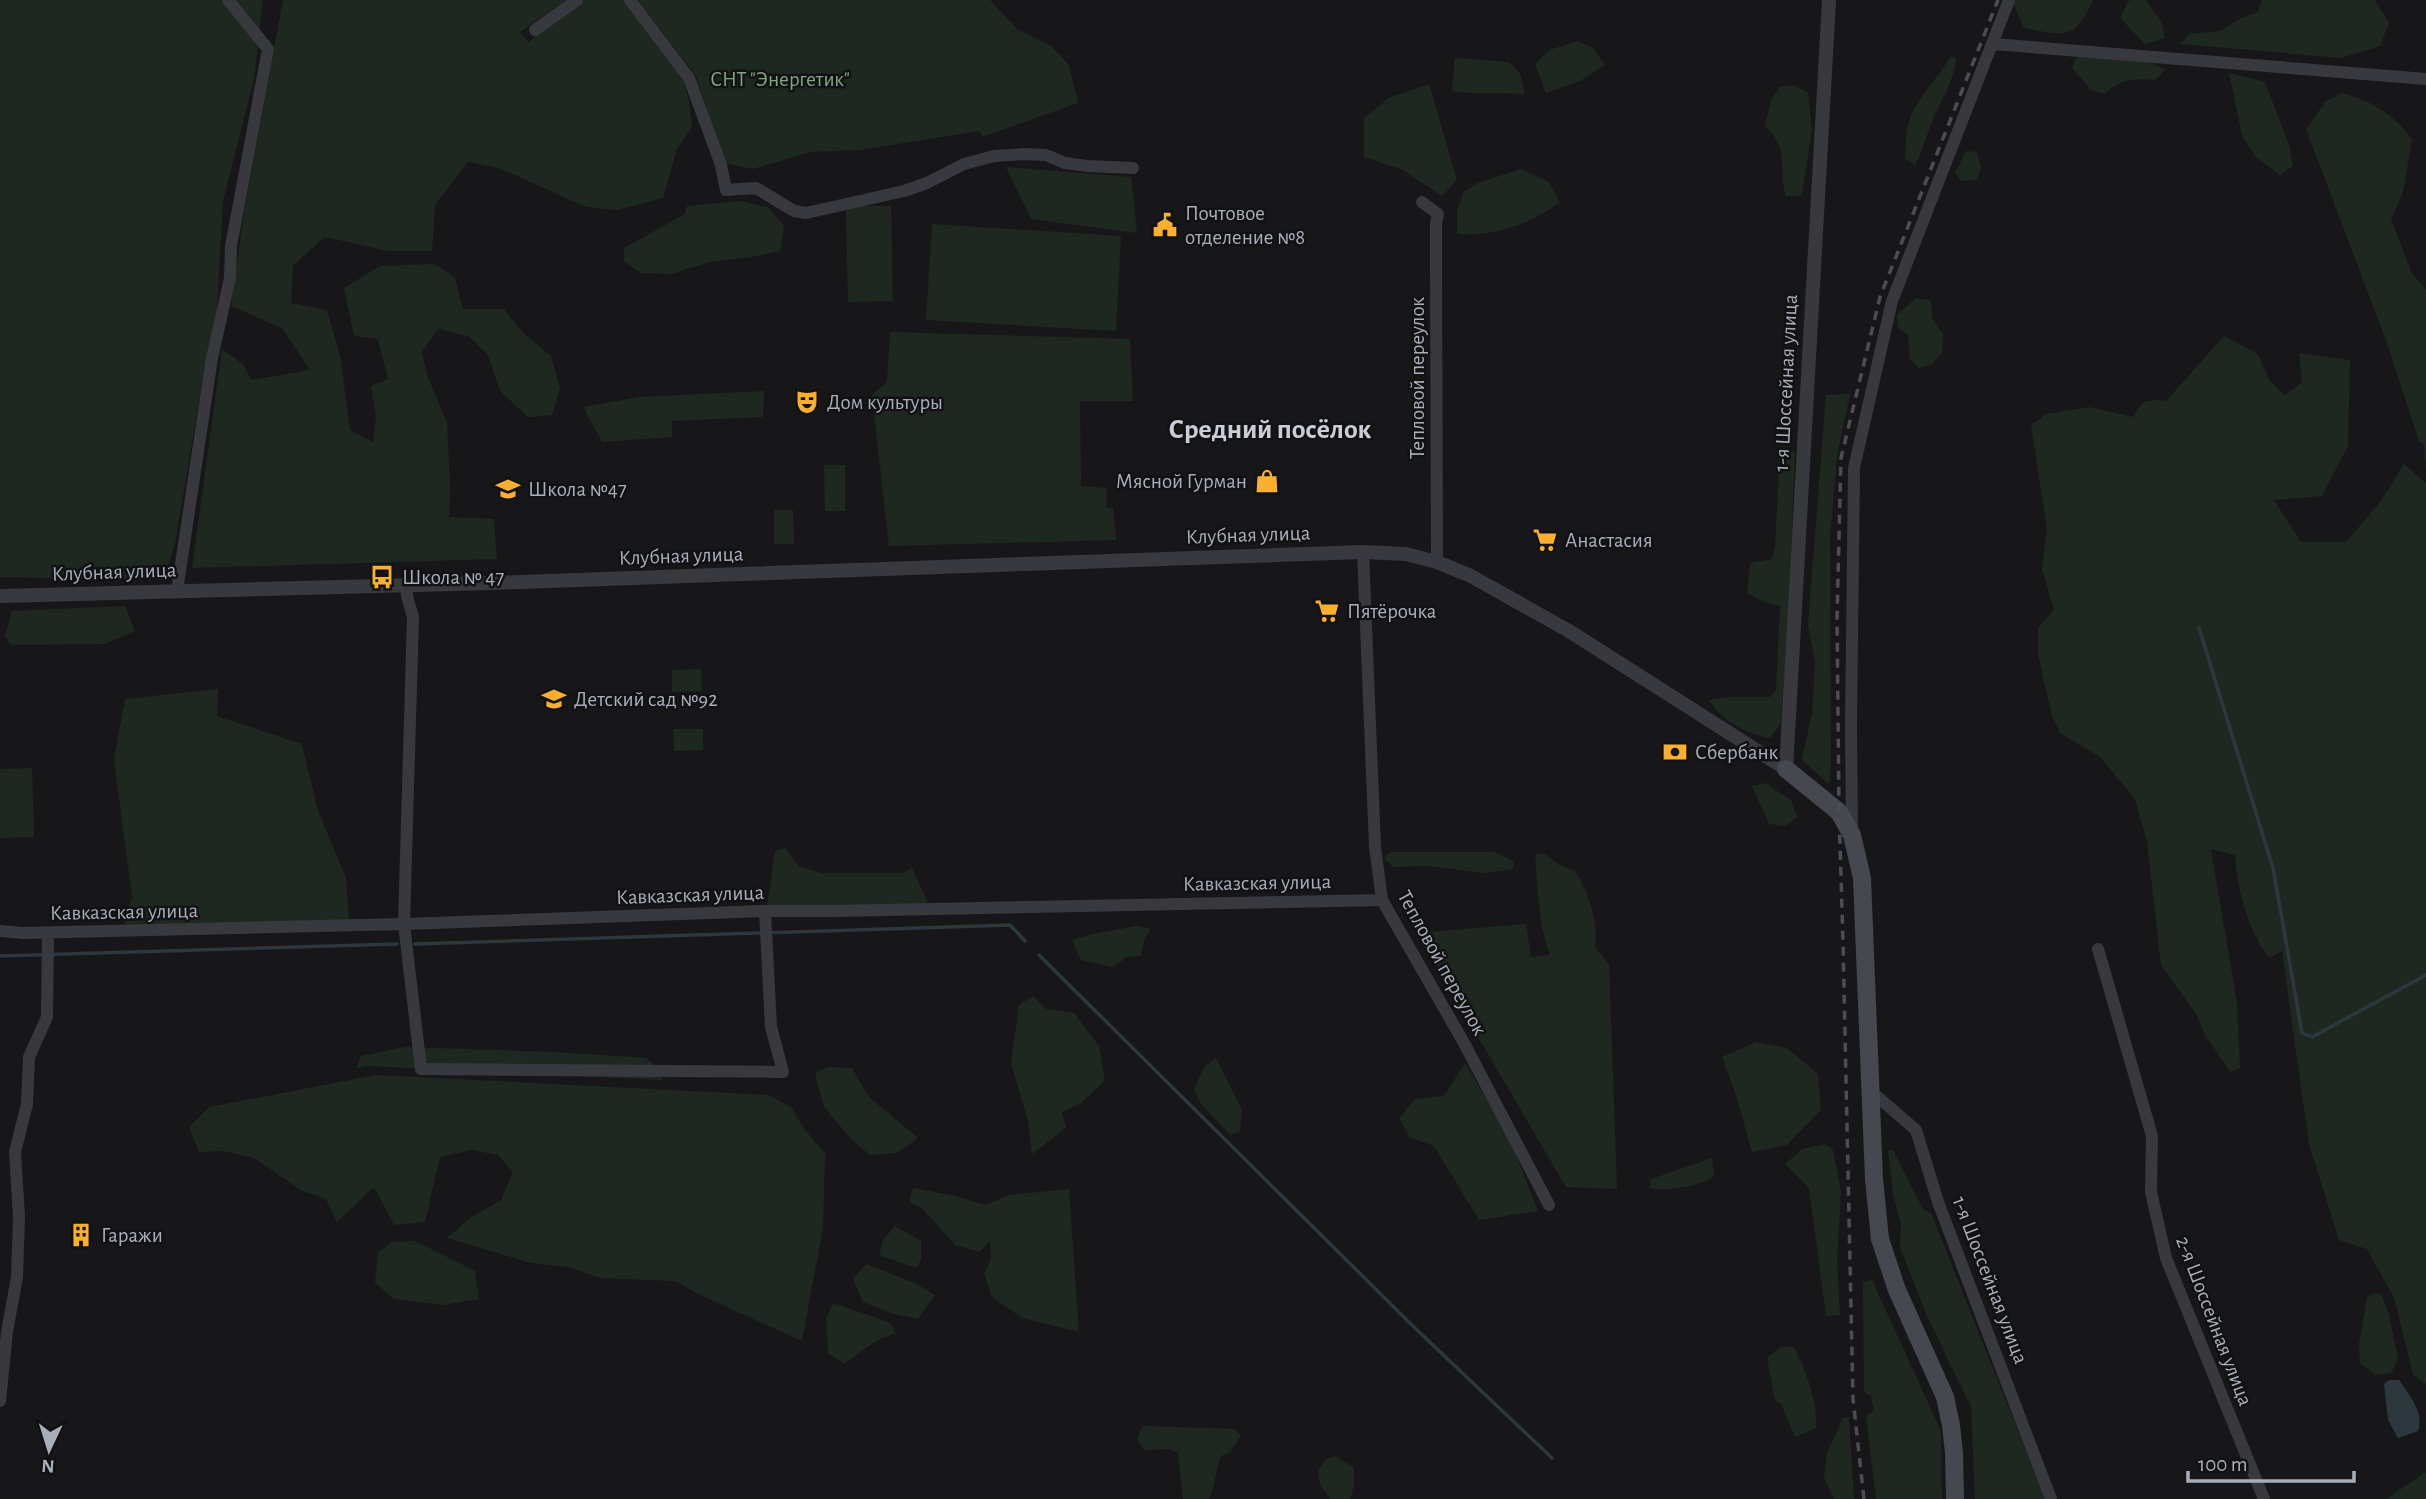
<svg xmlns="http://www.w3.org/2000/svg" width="2426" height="1499" viewBox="0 0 2426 1499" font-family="'Alegreya Sans',sans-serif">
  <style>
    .green { fill: #1f2820 }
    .water { fill: #2c373e }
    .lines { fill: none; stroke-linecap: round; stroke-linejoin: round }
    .stream { stroke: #2c373e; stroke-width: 3.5 }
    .minor { stroke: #38393f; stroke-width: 12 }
    .tertiary { stroke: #38393f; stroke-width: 14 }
    .secondary { stroke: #46484f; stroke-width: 18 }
    .rail { stroke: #4b4d54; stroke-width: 3.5; stroke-dasharray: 9 7; stroke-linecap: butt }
    .labels { text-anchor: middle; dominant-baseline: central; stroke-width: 5; stroke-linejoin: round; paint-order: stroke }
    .park-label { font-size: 21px; fill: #7fa680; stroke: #121214 }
    .poi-label { font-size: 21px; fill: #a9afba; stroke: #121214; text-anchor: start }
    .street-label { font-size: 21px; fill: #a9afba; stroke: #121214 }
    .district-label { font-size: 28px; font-weight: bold; fill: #cacdd6; stroke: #121214 }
  </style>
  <rect width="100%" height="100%" fill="#171719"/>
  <!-- green -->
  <path class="green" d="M 0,0 L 263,0 L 254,79 L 223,201 L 216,325 L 203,377 L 175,544 L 164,580 L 0,577 Z
    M 283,0 L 566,0 L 520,32 L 529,43 L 538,32 L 584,0 L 625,0 L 683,79 L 688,96 L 692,127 L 677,149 L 663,198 L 617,210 L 586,207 L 499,168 L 468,162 L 435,205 L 432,251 L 388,251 L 325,237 L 293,265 L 291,303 L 327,310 L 340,356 L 350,430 L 373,442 L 376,417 L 371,386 L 388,379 L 378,339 L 354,336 L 344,288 L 380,266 L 435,264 L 455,278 L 463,309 L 504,309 L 522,332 L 551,356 L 560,388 L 552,415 L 528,417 L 500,391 L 488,355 L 468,336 L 438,329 L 422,352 L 427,375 L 447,423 L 450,485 L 449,517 L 494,519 L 497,559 L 192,568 L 222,349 L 244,365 L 251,380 L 310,370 L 282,328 L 231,306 L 244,213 Z
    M 638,0 L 990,0 L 1017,29 L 1051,46 L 1069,65 L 1078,103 L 982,137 L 980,131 L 860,150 L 811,152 L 753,169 L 725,163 L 696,76 Z
    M 2015,0 L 2093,0 C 2075,42 2064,35 2024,28 L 2013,3 Z
    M 2133,0 L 2146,0 L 2162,23 L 2165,38 L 2145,44 L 2120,18 L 2128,1 Z
    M 2262,0 L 2375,0 L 2389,23 L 2380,46 L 2341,58 L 2181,44 L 2189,34 L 2220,31 L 2239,19 L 2258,12 Z
    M 1578,41 L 1593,48 L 1605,65 L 1580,81 L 1546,93 L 1535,64 L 1549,50 Z
    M 2089,55 L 2152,63 L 2165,70 L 2155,80 C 2134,78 2120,79 2104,94 L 2091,90 L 2072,68 L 2076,58 Z
    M 1951,56 L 1956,58 C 1954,84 1937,105 1929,130 C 1924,143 1921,154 1915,166 L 1905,158 C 1906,142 1906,127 1912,113 C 1921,94 1940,75 1951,56 Z
    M 1455,58 L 1509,62 L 1520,74 L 1525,94 C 1500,92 1476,95 1452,91 Z
    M 2229,73 L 2265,82 L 2289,145 L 2293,166 L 2280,175 L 2256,157 L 2242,136 Z
    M 1429,84 L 1457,180 L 1442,196 L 1403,170 L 1364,157 L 1364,118 L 1389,98 Z
    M 1793,85 L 1808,93 L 1812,129 L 1802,195 L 1786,197 C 1778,167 1790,148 1765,126 L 1771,100 L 1780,87 Z
    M 2342,93 C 2371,101 2395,114 2412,140 L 2403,192 L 2391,219 L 2412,274 L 2426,289 L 2426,468 L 2424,445 L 2419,441 L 2387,343 L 2306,129 L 2326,101 Z
    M 1966,151 L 1977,152 L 1981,167 L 1977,180 L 1961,181 L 1955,173 Z
    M 1006,167 L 1131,177 L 1137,233 L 1031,219 Z
    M 1521,169 L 1549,182 L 1560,202 C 1532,224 1493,237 1457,234 L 1457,210 L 1464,191 L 1478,183 Z
    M 740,201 L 768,207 L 784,226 L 780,251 L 752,257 L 710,262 L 671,274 L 641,273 L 624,261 L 624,248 L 685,214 L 687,206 Z
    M 846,206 L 891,206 L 893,301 L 848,302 Z
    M 932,224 L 1121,236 L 1116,331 L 926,320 Z
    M 1916,298 L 1931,300 L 1932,318 L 1943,334 L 1942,353 L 1931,365 L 1919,368 L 1910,360 L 1908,335 L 1898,328 L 1897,315 Z
    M 890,332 L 1130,339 L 1133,401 L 1080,401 L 1081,486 L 1107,488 L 1106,507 L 1113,508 L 1116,540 L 889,546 L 872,395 L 887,382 Z
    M 2224,336 L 2258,354 L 2269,380 L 2285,395 L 2302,382 L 2299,353 L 2350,360 L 2348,446 L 2322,496 L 2274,500 L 2301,542 L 2346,542 L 2381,501 L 2404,464 L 2426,483 L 2426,1384 L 2413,1375 L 2395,1300 L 2367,1249 L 2339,1240 L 2309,1144 L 2282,951 L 2269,958 C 2248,929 2237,890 2235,855 L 2211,849 L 2237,1004 L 2240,1068 L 2230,1072 L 2206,1036 L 2196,1014 L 2161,965 L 2147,842 L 2135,799 L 2100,757 L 2060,733 L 2052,716 L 2038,654 L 2038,627 L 2054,610 L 2042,569 L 2047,529 L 2031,425 L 2046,414 L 2089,407 L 2133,417 L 2143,402 L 2156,400 L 2166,401 Z
    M 764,391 L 763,417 L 672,421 L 672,437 L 602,442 L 583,407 L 640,397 Z
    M 1850,394 L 1837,456 L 1830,538 L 1831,769 L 1829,784 L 1802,760 L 1812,713 L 1815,663 L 1808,624 L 1826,395 Z
    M 1780,451 L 1795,452 L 1789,602 L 1781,723 L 1770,738 C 1747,734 1721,721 1709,700 L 1730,697 L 1770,697 L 1776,690 L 1780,606 L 1764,602 L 1747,593 L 1750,563 L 1772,559 L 1775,547 Z
    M 824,465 L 845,465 L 845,511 L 825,511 Z
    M 774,510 L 793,510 L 794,544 L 774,544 Z
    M 125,606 L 135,631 L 105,644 L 11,645 L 5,636 L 12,611 Z
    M 701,669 L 702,691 L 672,692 L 672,670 Z
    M 218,689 L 217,716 L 302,744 L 318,811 L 346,878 L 349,920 L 124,925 L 132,897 L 114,760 L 125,699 Z
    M 703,729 L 703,750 L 674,751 L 673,729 Z
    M 32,768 L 34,837 L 0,838 L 0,769 Z
    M 1765,783 L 1791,800 L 1797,817 L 1785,826 L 1769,824 L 1752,786 Z
    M 785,848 L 799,866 L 821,873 L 903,873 L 912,868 L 928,903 L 858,908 L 767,906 L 775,851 Z
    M 1390,852 L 1495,852 L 1514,862 L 1513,869 L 1486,873 L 1428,866 L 1393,867 L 1384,858 Z
    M 1535,854 L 1545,854 L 1559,865 L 1575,871 C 1588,892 1599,922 1595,947 L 1609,964 L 1617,1189 L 1566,1187 L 1417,933 L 1526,924 L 1531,957 L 1549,955 L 1549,952 C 1538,922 1538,886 1535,854 Z
    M 1137,926 L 1151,929 L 1144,940 L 1141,956 L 1127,957 L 1113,967 L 1081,960 L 1072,940 L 1092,934 Z
    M 1033,996 L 1046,1009 L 1074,1013 L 1099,1046 L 1105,1081 L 1081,1103 L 1062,1112 L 1066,1128 L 1032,1154 L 1028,1121 L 1011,1063 L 1019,1005 Z
    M 1756,1042 L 1787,1048 L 1818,1074 L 1821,1110 L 1787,1145 L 1752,1152 L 1736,1095 L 1722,1057 Z
    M 405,1047 L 553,1052 L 646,1058 L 655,1066 L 663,1080 L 367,1066 L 356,1068 L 361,1056 Z
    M 1216,1058 L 1242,1110 L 1240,1131 L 1230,1135 L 1201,1104 L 1194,1089 L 1205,1066 Z
    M 1465,1063 L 1509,1137 L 1538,1211 L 1479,1220 L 1434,1146 L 1409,1137 L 1399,1118 L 1415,1099 L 1444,1096 Z
    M 828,1067 L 852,1068 L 869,1097 L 918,1138 L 897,1153 L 870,1155 L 852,1140 L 824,1107 L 815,1073 Z
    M 376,1075 L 769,1095 L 791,1107 L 805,1130 L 825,1153 L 823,1228 L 802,1341 L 698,1294 L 675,1281 L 600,1278 L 568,1267 L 531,1263 L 447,1238 L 470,1218 L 501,1200 L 513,1172 L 498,1155 L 472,1150 L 440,1157 L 425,1222 L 394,1225 L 374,1187 L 337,1222 L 326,1199 L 301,1190 L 254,1158 L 223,1151 L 199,1152 L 189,1127 L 209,1107 Z
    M 1825,1144 L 1833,1150 L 1841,1192 L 1837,1260 L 1840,1315 L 1826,1316 L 1809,1188 L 1785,1164 L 1802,1149 Z
    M 1893,1150 L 1923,1209 L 1931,1213 L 2045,1499 L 1975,1499 L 1971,1407 L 1927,1316 L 1900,1247 L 1901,1224 L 1893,1194 L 1888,1151 Z
    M 1712,1158 L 1714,1176 C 1703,1186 1664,1192 1649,1188 L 1651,1179 Z
    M 913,1188 L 956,1196 L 985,1205 L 1009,1195 L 1069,1189 L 1079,1332 L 1022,1318 L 992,1297 L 984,1273 L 991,1259 L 990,1241 L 979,1252 L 955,1245 L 922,1208 L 909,1202 Z
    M 895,1226 L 921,1241 L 921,1260 L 916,1268 L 879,1255 L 883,1240 Z
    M 415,1241 L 475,1271 L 479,1299 L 444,1305 L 394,1299 L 375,1283 L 378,1253 L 392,1242 Z
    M 866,1264 L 915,1283 L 935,1295 L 918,1319 L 894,1314 L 863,1302 L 853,1279 Z
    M 1872,1280 L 1941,1431 L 1942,1499 L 1876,1499 L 1866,1416 L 1874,1411 L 1871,1396 L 1864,1392 L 1863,1282 Z
    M 2374,1293 L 2381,1294 L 2389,1314 L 2398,1359 L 2391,1373 L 2375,1375 L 2360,1363 L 2359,1344 L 2367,1297 Z
    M 833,1303 L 891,1323 L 895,1333 L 876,1341 L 844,1364 L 828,1353 L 826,1318 Z
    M 1781,1347 L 1794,1347 C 1806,1371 1818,1402 1816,1428 L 1795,1437 L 1781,1404 L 1775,1400 L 1767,1358 Z
    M 1849,1417 L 1854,1499 L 1834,1499 L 1824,1479 L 1827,1453 L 1843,1418 Z
    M 1143,1426 L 1234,1429 L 1241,1436 L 1230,1452 L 1221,1456 C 1215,1470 1216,1485 1209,1499 L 1183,1499 L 1178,1453 L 1170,1449 L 1144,1450 L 1137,1439 Z
    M 1335,1456 L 1354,1468 L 1354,1486 L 1350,1499 L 1330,1499 L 1320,1484 L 1318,1470 L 1326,1459 Z
    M 2426,1472 L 2426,1499 L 2386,1499 Z"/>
  <!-- water -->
  <path class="water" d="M 2389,1380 L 2399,1380 C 2409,1395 2425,1413 2418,1431 L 2398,1438 L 2388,1420 L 2384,1384 Z"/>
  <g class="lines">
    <!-- stream -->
    <path class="stream" d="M 2199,628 L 2273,868 L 2302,1033 L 2312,1037 L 2426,975
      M 415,944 L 1010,925 L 1025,941
      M 1039,955 L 1416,1329 L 1552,1458
      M 0,956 L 397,944"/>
    <!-- minor -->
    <path class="minor" d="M 630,0 L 689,78 L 721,165 L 726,190 L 756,188 L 794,211 L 806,213 L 904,191 L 927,183 L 964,164 L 994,156 L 1024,154 L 1046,155 L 1065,163 L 1087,166 L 1133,168
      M 535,30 L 577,0
      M 1993,44 L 2426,79
      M 1422,202 L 1438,214 L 1436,223 L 1436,262 L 1437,562
      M 1363,552 L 1375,847 L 1382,900 L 1464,1043 L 1549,1205
      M 407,585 L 407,596 L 413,617 L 404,924 L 421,1069 L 783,1072 L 771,1027 L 765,911
      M 177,591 L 212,358 L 230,278 L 231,246 L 268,49 L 228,0
      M 1852,831 L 1851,726 L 1854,468 L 1892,301 L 2009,0
      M 0,931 L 23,933 L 404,924 L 765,911 L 836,911 L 1382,900
      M 2098,949 L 2152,1136 L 2151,1192 L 2166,1258 L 2264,1499
      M 1872,1092 L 1916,1130 L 1938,1202 L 2051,1499
      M 0,1401 L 7,1332 L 17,1277 L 19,1217 L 15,1152 L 27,1104 L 29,1057 L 47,1017 L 48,933"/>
    <!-- tertiary -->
    <path class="tertiary" d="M 0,596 L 491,583 L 1363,552 L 1406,554 L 1437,562 L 1471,576 L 1569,631 L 1786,769 L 1829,0"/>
    <!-- secondary -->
    <path class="secondary" d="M 1786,769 L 1839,812 L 1852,835 L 1862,878 L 1874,1179 L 1880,1239 L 1897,1290 L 1945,1397 L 1951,1425 L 1954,1453 L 1955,1499"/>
    <!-- rail -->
    <path class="rail" d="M 1864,1499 L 1853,1399 L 1843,942 L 1839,812 L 1837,618 L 1841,458 L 1880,297 L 1998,0"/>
  </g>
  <!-- icons -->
  <defs>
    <g id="civic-bare" transform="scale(1.89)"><path d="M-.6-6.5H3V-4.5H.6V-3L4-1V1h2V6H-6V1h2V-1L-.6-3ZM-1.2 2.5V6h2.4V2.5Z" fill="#faaf2f" stroke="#121214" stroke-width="2.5" paint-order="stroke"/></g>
    <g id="theatre-bare" transform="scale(1.89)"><path d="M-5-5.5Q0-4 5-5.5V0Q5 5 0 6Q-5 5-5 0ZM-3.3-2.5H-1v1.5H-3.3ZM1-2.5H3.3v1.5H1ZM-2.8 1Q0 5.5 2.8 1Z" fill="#faaf2f" stroke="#121214" stroke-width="2.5" paint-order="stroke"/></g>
    <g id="shop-bare" transform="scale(1.89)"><path d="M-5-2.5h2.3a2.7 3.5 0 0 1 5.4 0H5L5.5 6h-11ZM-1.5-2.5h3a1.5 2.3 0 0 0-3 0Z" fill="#faaf2f" stroke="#121214" stroke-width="2.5" paint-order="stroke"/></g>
    <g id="school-bare" transform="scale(1.89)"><path d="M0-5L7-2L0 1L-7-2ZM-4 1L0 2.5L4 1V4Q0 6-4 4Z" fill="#faaf2f" stroke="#121214" stroke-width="2.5" paint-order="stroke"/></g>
    <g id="supermarket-bare" transform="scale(1.89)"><path d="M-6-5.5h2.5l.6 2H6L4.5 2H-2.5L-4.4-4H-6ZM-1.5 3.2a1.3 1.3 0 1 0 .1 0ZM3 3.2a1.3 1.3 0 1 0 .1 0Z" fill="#faaf2f" stroke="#121214" stroke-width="2.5" paint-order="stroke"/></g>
    <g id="bus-bare" transform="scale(1.89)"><path d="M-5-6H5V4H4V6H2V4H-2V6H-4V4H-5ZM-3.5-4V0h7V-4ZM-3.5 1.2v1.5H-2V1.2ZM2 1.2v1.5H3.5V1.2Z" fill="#faaf2f" stroke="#121214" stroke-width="2.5" paint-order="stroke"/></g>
    <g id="bank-bare" transform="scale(1.89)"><path d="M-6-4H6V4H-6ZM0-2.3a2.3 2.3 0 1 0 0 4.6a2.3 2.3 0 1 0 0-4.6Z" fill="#faaf2f" stroke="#121214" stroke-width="2.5" paint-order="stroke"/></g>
    <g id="building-bare" transform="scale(1.89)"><path d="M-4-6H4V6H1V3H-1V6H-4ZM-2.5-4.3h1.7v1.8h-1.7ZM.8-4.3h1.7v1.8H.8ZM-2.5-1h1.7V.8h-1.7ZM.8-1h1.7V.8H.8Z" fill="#faaf2f" stroke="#121214" stroke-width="2.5" paint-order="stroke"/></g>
  </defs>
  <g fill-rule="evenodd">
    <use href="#civic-bare" x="1165" y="225"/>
    <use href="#theatre-bare" x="807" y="402"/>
    <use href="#shop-bare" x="1267" y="481"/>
    <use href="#school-bare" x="508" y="489"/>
    <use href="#supermarket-bare" x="1545" y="540"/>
    <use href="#bus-bare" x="382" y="577"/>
    <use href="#supermarket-bare" x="1327" y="611"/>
    <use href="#school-bare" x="554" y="699"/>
    <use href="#bank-bare" x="1675" y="752"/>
    <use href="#building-bare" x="81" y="1235"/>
  </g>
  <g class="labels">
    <!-- park labels -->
    <g class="park-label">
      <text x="780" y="79">СНТ "Энергетик"</text>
    </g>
    <!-- poi labels -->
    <g class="poi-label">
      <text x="1185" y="213">Почтовое<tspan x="1185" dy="24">отделение №8</tspan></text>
      <text x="827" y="402">Дом культуры</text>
      <text x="1247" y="481" text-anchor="end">Мясной Гурман</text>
      <text x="528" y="489">Школа №47</text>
      <text x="1565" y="540">Анастасия</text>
      <text x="402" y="577">Школа № 47</text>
      <text x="1347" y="611">Пятёрочка</text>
      <text x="574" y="699">Детский сад №92</text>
      <text x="1695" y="752">Сбербанк</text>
      <text x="101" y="1235">Гаражи</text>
    </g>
    <!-- street labels -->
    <g class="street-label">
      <text transform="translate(1417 378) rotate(-90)">Тепловой переулок</text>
      <text transform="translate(1786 383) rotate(-87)">1-я Шоссейная улица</text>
      <text transform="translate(1248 535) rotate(-2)">Клубная улица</text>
      <text transform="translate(681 556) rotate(-2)">Клубная улица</text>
      <text transform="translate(114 572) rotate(-2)">Клубная улица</text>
      <text transform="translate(1257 883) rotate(-1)">Кавказская улица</text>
      <text transform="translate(690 895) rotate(-2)">Кавказская улица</text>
      <text transform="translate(124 912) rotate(-1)">Кавказская улица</text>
      <text transform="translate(1442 963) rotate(61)">Тепловой переулок</text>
      <text transform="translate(1990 1280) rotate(69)">1-я Шоссейная улица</text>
      <text transform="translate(2214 1321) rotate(69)">2-я Шоссейная улица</text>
    </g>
    <!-- district labels -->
    <g class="district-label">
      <text x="1270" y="430">Средний посёлок</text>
    </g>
  </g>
  <!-- north arrow -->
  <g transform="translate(49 1450) rotate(184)" stroke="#121214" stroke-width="5" paint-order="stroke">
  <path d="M0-5L12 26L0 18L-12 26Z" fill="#a9afba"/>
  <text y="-10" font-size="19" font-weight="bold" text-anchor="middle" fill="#a9afba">N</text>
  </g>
  <!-- scale -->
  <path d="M2188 1471v10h166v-10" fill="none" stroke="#a9afba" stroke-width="3.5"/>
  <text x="2198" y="1471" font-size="21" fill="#a9afba" stroke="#121214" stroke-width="5" paint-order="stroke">100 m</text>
</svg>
